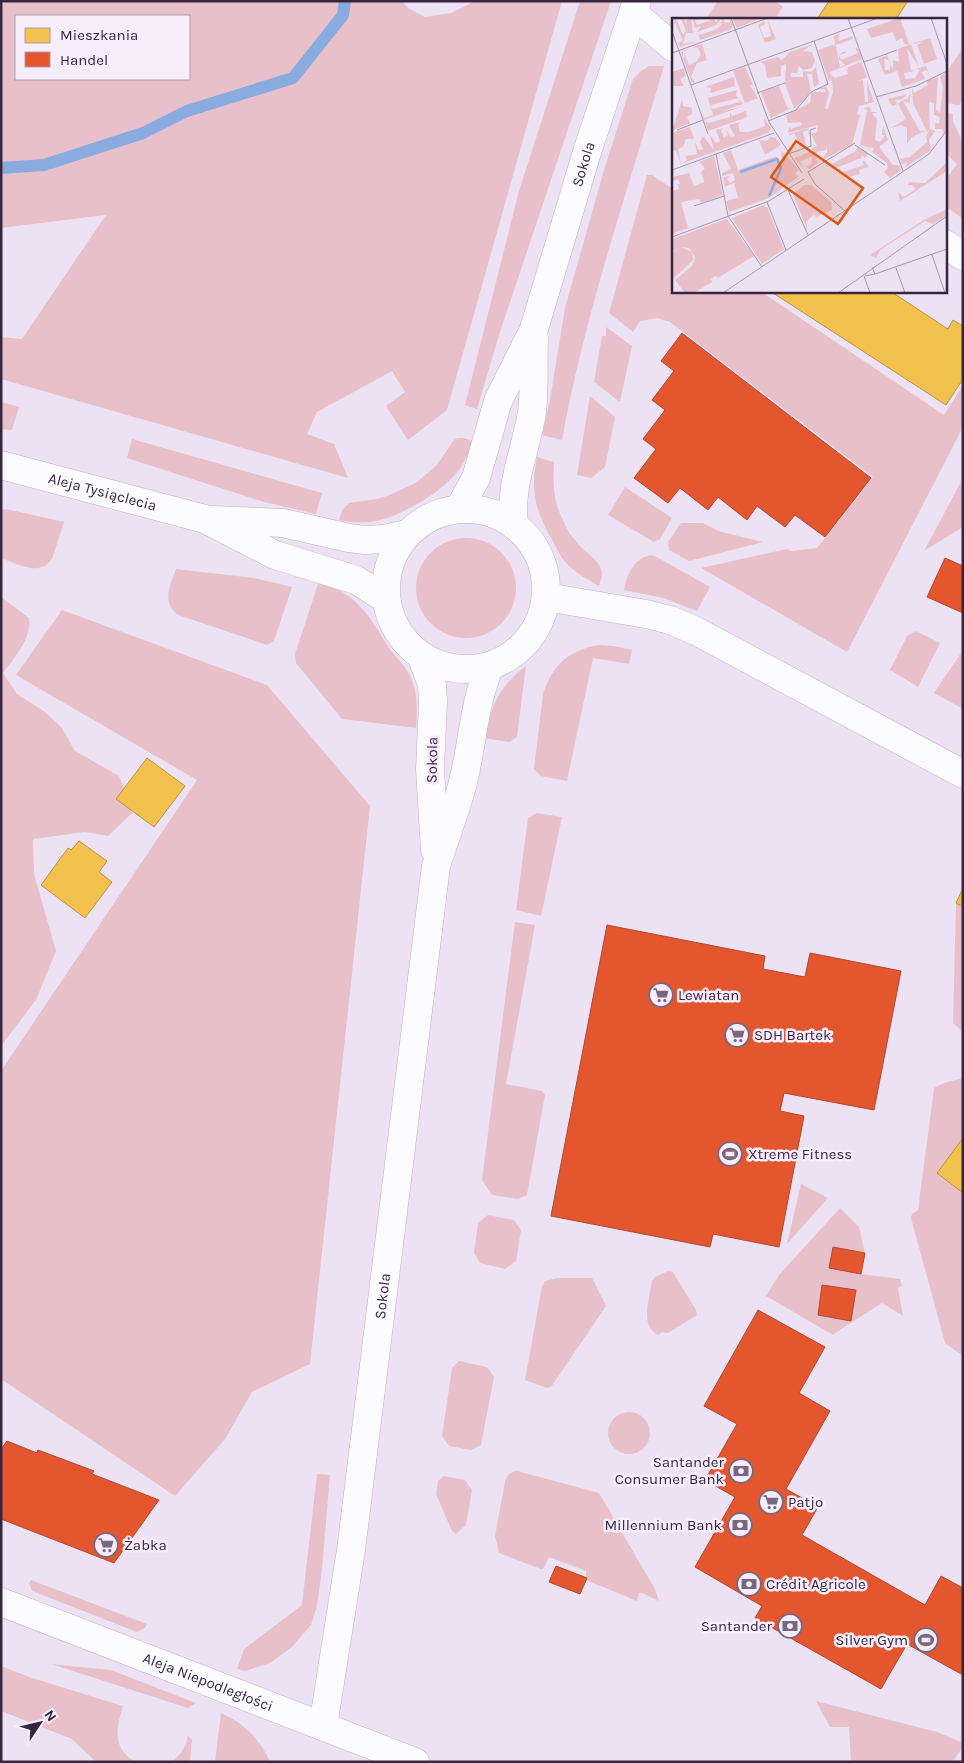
<svg xmlns="http://www.w3.org/2000/svg" width="964" height="1763" viewBox="0 0 964 1763" font-family="Karla,sans-serif">
  <style>
    .green { fill: #e8c0ca; fill-rule: evenodd }
    .homes { fill: #f2c14e; stroke: #ba924a }
    .shops { fill: #e4572e; stroke: #b04834 }
    .lines { fill: none; stroke-linecap: round; stroke-linejoin: round }
    .stream { stroke: #89abe0; stroke-width: 12 }
    .street-casing { stroke: #bfb2c6; stroke-width: 29 }
    .secondary-casing { stroke: #bfb2c6; stroke-width: 29 }
    .street { stroke: #fcfbfd; stroke-width: 28 }
    .secondary { stroke: #fcfbfd; stroke-width: 28 }
    .labels { text-anchor: middle; dominant-baseline: central; stroke-width: 5; stroke-linejoin: round; paint-order: stroke }
    .street-label { font-size: 15px; fill: #382641; stroke: #f7edfc }
    .poi-label { font-size: 15px; fill: #382641; stroke: #f7edfc; text-anchor: start }
    .inset-river { fill: none; stroke: #89abe0; stroke-width: 2.5 }
    .inset-road { fill: none; stroke: #a597ac; stroke-width: 1 }
    .view { fill: #df560f; fill-opacity: 0.15; stroke: #df560f; stroke-width: 2.5 }
    .inset-edge { fill: none; stroke: #382641; stroke-width: 2.5 }
  </style>
  <rect width="100%" height="100%" fill="#ede2f3"/>
  <!-- green -->
  <path class="green" d="M 1,1 L 402,1 L 408,8 L 425,17 L 451,13 L 475,1 L 562,1 L 447,410 L 408,440 L 386,406 L 405,392 L 392,371 L 317,412 L 307,434 L 334,444 L 348,478 L 1,379 L 1,337 L 22,339 L 106,215 L 1,228 ZM 189,16 L 189,79 L 16,79 L 16,16 Z
    M 580,1 L 611,1 L 500,332 L 477,409 L 465,405 L 519,191 Z
    M 718,1 L 775,1 L 783,7 L 775,19 L 706,19 Z
    M 963,48 L 963,99 L 959,105 L 945,103 L 945,74 Z
    M 649,66 L 664,66 C 628,190 585,313 562,440 L 542,435 L 550,400 L 565,308 L 604,170 L 633,79 L 640,72 Z
    M 945,113 L 953,114 L 953,121 L 963,143 L 963,219 L 945,206 L 945,180 L 957,164 L 945,153 Z
    M 647,175 L 652,175 L 673,189 L 673,291 L 760,291 L 944,415 L 963,385 L 963,427 L 847,652 L 701,568 L 787,549 L 791,551 L 817,548 L 873,477 L 670,322 L 657,318 L 640,321 L 633,332 L 609,313 Z
    M 606,327 L 632,346 L 620,402 L 594,382 L 602,336 L 606,336 Z
    M 590,396 L 615,417 L 605,467 L 591,478 L 577,475 Z
    M 1,402 L 19,407 L 12,430 L 1,429 Z
    M 458,438 L 463,438 L 473,441 C 469,454 462,468 452,478 C 435,496 396,519 370,522 C 360,523 349,522 339,520 L 342,510 L 349,503 L 377,499 L 390,495 L 417,482 L 437,465 L 454,440 Z
    M 132,439 L 322,493 L 316,514 L 264,502 L 127,458 Z
    M 537,457 L 554,462 C 553,484 553,502 564,522 C 567,530 573,538 579,545 C 586,553 602,562 602,574 C 602,578 600,582 599,586 C 588,580 576,573 567,564 C 560,557 556,547 551,538 C 535,510 530,489 537,457 Z
    M 963,478 L 963,527 L 924,551 Z
    M 625,487 L 672,518 L 660,539 L 654,542 L 608,515 Z
    M 6,509 L 64,522 L 52,559 C 39,577 18,564 1,558 L 1,510 Z
    M 681,523 L 703,523 L 718,531 L 763,542 L 689,561 L 669,550 L 668,542 Z
    M416 588a50 50 0 1 1 100 0a50 50 0 1 1-100 0Z
    M 651,555 L 655,556 L 710,587 L 697,611 L 663,598 L 624,590 C 627,574 633,559 651,555 Z
    M 176,569 L 254,578 L 292,587 L 274,641 L 267,645 L 178,615 C 161,603 170,585 176,569 Z
    M 319,581 C 359,596 368,614 389,648 C 395,657 403,663 408,672 C 418,690 418,709 416,728 L 342,719 L 296,663 L 295,654 Z
    M 1,597 L 29,618 C 32,638 15,657 3,673 L 17,694 L 45,712 L 62,728 L 75,751 L 119,776 L 133,812 L 108,836 L 85,832 L 33,839 L 34,874 L 56,951 L 36,1000 L 1,1046 Z
    M 62,610 L 267,685 L 370,806 L 310,1364 L 252,1392 L 225,1439 L 175,1496 L 1,1379 L 1,1071 L 197,780 L 16,675 Z
    M 916,631 L 940,643 L 918,687 L 890,670 L 907,636 Z
    M 598,645 L 613,646 L 632,650 L 629,664 L 593,658 L 567,781 L 541,776 L 534,769 L 543,694 C 553,664 568,651 598,645 Z
    M 963,650 L 963,709 L 934,693 Z
    M 526,666 L 517,737 L 510,742 L 484,738 C 491,706 499,686 526,666 Z
    M 537,813 L 562,817 L 541,916 L 516,910 L 528,818 Z
    M 956,903 L 963,907 L 963,1032 L 953,1023 Z
    M 515,922 L 535,925 L 506,1084 L 542,1091 L 545,1095 L 527,1195 L 518,1199 L 492,1195 L 482,1180 Z
    M 963,1078 L 963,1138 L 937,1173 L 963,1193 L 963,1356 L 945,1343 L 911,1218 L 912,1214 L 918,1210 L 934,1088 L 944,1083 Z
    M 801,1184 L 828,1198 L 787,1244 Z
    M 840,1208 L 859,1227 L 865,1253 L 861,1274 L 900,1279 L 902,1286 L 898,1288 L 903,1316 L 882,1303 L 835,1333 L 833,1335 L 766,1296 L 779,1275 Z
    M 488,1215 L 514,1220 L 521,1230 L 516,1261 L 505,1269 L 480,1263 L 474,1253 L 478,1223 Z
    M 668,1271 L 673,1272 L 696,1310 L 697,1315 L 668,1333 L 662,1332 L 658,1335 C 639,1326 650,1297 652,1281 L 655,1277 Z
    M 557,1278 L 592,1278 L 606,1306 L 551,1387 L 547,1388 L 525,1380 L 542,1286 L 545,1281 Z
    M 459,1361 L 487,1367 L 494,1377 L 481,1445 L 471,1450 L 449,1446 L 442,1436 L 452,1368 Z
    M608 1433a21 21 0 1 1 42 0a21 21 0 1 1-42 0Z
    M 517,1471 L 599,1493 L 655,1589 L 659,1601 L 642,1593 L 639,1593 L 637,1601 L 586,1580 L 586,1571 L 549,1557 L 544,1568 L 541,1569 L 499,1553 L 495,1536 L 505,1482 C 507,1475 510,1472 517,1471 Z
    M 317,1474 L 330,1475 L 322,1569 L 317,1606 L 311,1625 L 292,1647 L 270,1663 L 245,1671 L 237,1669 L 244,1649 L 302,1605 Z
    M 444,1476 L 465,1480 L 472,1490 L 466,1525 L 456,1534 L 452,1531 L 436,1494 L 438,1481 Z
    M 31,1580 L 147,1624 L 145,1628 L 137,1632 L 32,1591 L 29,1583 Z
    M 51,1664 L 111,1670 L 196,1703 L 188,1708 Z
    M 1,1666 L 32,1678 L 123,1706 C 116,1729 112,1747 135,1762 L 96,1762 L 72,1739 L 1,1711 Z
    M 816,1701 L 937,1732 L 963,1743 L 963,1747 L 952,1762 L 851,1762 L 849,1727 L 830,1727 Z
    M 221,1713 C 244,1723 260,1739 270,1762 L 215,1762 Z
    M 188,1735 L 192,1740 L 190,1762 L 171,1762 C 181,1755 186,1747 188,1735 Z"/>
  <!-- homes -->
  <path class="homes" d="M 829,1 L 908,1 L 896,19 L 817,19 Z
    M 770,291 L 890,291 L 948,329 L 953,320 L 963,326 L 963,379 L 946,405 Z
    M 147,758 L 185,786 L 154,827 L 116,799 Z
    M 79,841 L 107,861 L 99,872 L 112,882 L 85,918 L 41,885 L 68,848 L 71,850 Z
    M 963,888 L 963,907 L 956,903 Z
    M 963,1138 L 963,1193 L 937,1173 Z"/>
  <!-- shops -->
  <path class="shops" d="M 682,333 L 871,478 L 825,537 L 795,515 L 785,527 L 757,506 L 747,520 L 718,497 L 708,510 L 680,488 L 668,503 L 634,478 L 656,449 L 643,439 L 665,410 L 652,400 L 674,371 L 661,361 Z
    M 945,558 L 963,566 L 963,613 L 927,597 Z
    M 607,925 L 765,956 L 763,969 L 805,977 L 810,953 L 901,971 L 874,1110 L 784,1093 L 780,1111 L 804,1116 L 779,1247 L 713,1234 L 710,1247 L 551,1216 Z
    M 833,1247 L 865,1253 L 861,1274 L 829,1268 Z
    M 822,1285 L 856,1290 L 851,1321 L 818,1315 Z
    M 758,1310 L 825,1347 L 799,1393 L 830,1411 L 786,1489 L 818,1507 L 802,1535 L 925,1605 L 941,1576 L 963,1588 L 963,1675 L 907,1644 L 881,1689 L 755,1618 L 762,1606 L 695,1567 L 735,1497 L 705,1480 L 737,1424 L 704,1406 Z
    M 7,1441 L 37,1453 L 38,1450 L 94,1471 L 92,1474 L 159,1500 L 114,1563 L 1,1519 L 1,1449 Z
    M 556,1566 L 587,1578 L 580,1594 L 549,1582 Z"/>
  <g class="lines">
    <!-- stream -->
    <path class="stream" d="M 1,168 L 44,165 L 143,133 L 187,111 L 293,78 L 343,15 L 345,1"/>
    <!-- street casing -->
    <g class="street-casing">
      <g id="street">
        <path d="M 633,13 L 673,47"/>
        <path d="M 945,244 L 963,256"/>
        <path id="s1" d="M 1,465 L 205,519 L 275,555 L 356,580 L 386,599"/>
        <path d="M 214,520 L 283,523 L 349,538 L 365,540 L 383,539 L 407,534"/>
        <path d="M 546,597 L 646,614 L 670,620 L 696,631 L 963,774"/>
      </g>
    </g>
    <!-- secondary casing -->
    <g class="secondary-casing">
      <g id="secondary">
        <circle cx="466" cy="589" r="80"/>
        <path id="s2" d="M 459,509 L 476,478 L 498,401 L 534,329 L 587,152 L 637,1"/>
        <path d="M 514,525 C 509,484 526,451 532,412 C 535,388 533,362 534,338"/>
        <path d="M 422,657 L 432,685 L 433,701 L 430,770 L 435,850"/>
        <path id="s3" d="M 1,1602 L 415,1762"/>
        <path id="s4" d="M 323,1726 L 351,1550 L 436,866 C 445,837 457,808 464,778 C 473,740 474,702 490,666"/>
      </g>
    </g>
    <!-- street -->
    <use href="#street" class="street"/>
    <!-- secondary -->
    <use href="#secondary" class="secondary"/>
  </g>
  <!-- icons -->
  <defs>
    <g id="supermarket-ring" transform="scale(1.25)"><circle r="9.5" fill="#f7edfc" stroke="#77687f" stroke-width="1.5"/><path d="M-6-5.5h2.5l.6 2H6L4.5 2H-2.5L-4.4-4H-6ZM-1.5 3.2a1.3 1.3 0 1 0 .1 0ZM3 3.2a1.3 1.3 0 1 0 .1 0Z" fill="#77687f"/></g>
    <g id="stadium-ring" transform="scale(1.25)"><circle r="9.5" fill="#f7edfc" stroke="#77687f" stroke-width="1.5"/><path d="M0-5a6.5 5 0 1 0 0 10a6.5 5 0 1 0 0-10ZM-3.5-1.8h7v3.6h-7Z" fill="#77687f"/></g>
    <g id="bank-ring" transform="scale(1.25)"><circle r="9.5" fill="#f7edfc" stroke="#77687f" stroke-width="1.5"/><path d="M-6-4H6V4H-6ZM0-2.3a2.3 2.3 0 1 0 0 4.6a2.3 2.3 0 1 0 0-4.6Z" fill="#77687f"/></g>
  </defs>
  <g fill-rule="evenodd">
    <use href="#supermarket-ring" x="661" y="995"/>
    <use href="#supermarket-ring" x="737" y="1035"/>
    <use href="#stadium-ring" x="730" y="1154"/>
    <use href="#bank-ring" x="741" y="1471"/>
    <use href="#supermarket-ring" x="771" y="1502"/>
    <use href="#bank-ring" x="740" y="1525"/>
    <use href="#supermarket-ring" x="106" y="1545"/>
    <use href="#bank-ring" x="749" y="1584"/>
    <use href="#bank-ring" x="790" y="1626"/>
    <use href="#stadium-ring" x="926" y="1640"/>
  </g>
  <g class="labels">
    <!-- street labels -->
    <g class="street-label">
      <text stroke="none"><textPath href="#s2" startOffset="368">Sokola</textPath></text>
      <text stroke="none"><textPath href="#s1" startOffset="105">Aleja Tysiąclecia</textPath></text>
      <text transform="translate(432 760) rotate(-89)">Sokola</text>
      <text stroke="none"><textPath href="#s4" startOffset="434">Sokola</textPath></text>
      <text stroke="none"><textPath href="#s3" startOffset="222">Aleja Niepodległości</textPath></text>
    </g>
    <!-- poi labels -->
    <g class="poi-label">
      <text x="678" y="995">Lewiatan</text>
      <text x="754" y="1035">SDH Bartek</text>
      <text x="748" y="1154">Xtreme Fitness</text>
      <text x="724" y="1462" text-anchor="end">Santander<tspan x="724" dy="17">Consumer Bank</tspan></text>
      <text x="788" y="1502">Patjo</text>
      <text x="722" y="1525" text-anchor="end">Millennium Bank</text>
      <text x="124" y="1545">Żabka</text>
      <text x="766" y="1584">Crédit Agricole</text>
      <text x="772" y="1626" text-anchor="end">Santander</text>
      <text x="908" y="1640" text-anchor="end">Silver Gym</text>
    </g>
  </g>
  <!-- overview -->
  <g transform="translate(672 18)">
    <rect width="275" height="275" fill="#ede2f3"/>
    <path d="M 1,0 L 4,0 L 11,17 L 14,13 L 9,0 L 12,0 L 15,9 L 14,2 L 19,0 L 21,15 L 14,15 L 11,26 L 26,23 L 8,29 L 6,25 L 11,23 ZM 20,0 L 31,0 L 23,3 L 25,7 L 42,1 L 44,4 L 49,0 L 51,0 L 53,5 L 57,4 L 56,0 L 58,6 L 58,0 L 61,7 L 59,11 L 28,22 L 26,14 L 28,17 L 45,11 L 50,6 L 47,4 L 51,4 L 49,1 L 44,7 L 25,14 L 29,8 L 23,10 ZM 60,0 L 84,0 L 85,2 L 65,10 ZM 228,0 L 237,26 L 233,27 L 230,20 L 224,23 L 221,14 L 199,20 L 195,11 ZM 96,2 L 104,21 L 93,25 L 86,7 L 92,3 L 93,6 L 88,9 L 92,20 L 99,18 ZM 166,16 L 167,23 L 180,18 L 184,28 L 181,21 L 161,28 L 164,28 L 168,49 L 173,47 L 167,41 L 167,37 L 173,33 L 174,35 L 167,37 L 169,42 L 184,36 L 187,33 L 184,33 L 184,29 L 187,32 L 190,41 L 158,54 L 159,57 L 163,60 L 176,56 L 174,50 L 176,52 L 176,49 L 189,44 L 195,59 L 186,63 L 191,62 L 193,84 L 196,84 L 195,63 L 202,84 L 187,88 L 185,96 L 188,97 L 180,127 L 150,142 L 155,134 L 155,128 L 154,132 L 145,134 L 144,139 L 140,130 L 145,128 L 139,116 L 145,114 L 146,107 L 116,115 L 117,109 L 119,111 L 130,107 L 129,104 L 116,105 L 114,97 L 138,85 L 139,74 L 154,74 L 153,71 L 145,72 L 154,68 L 157,75 L 153,91 L 156,91 L 161,74 L 160,62 L 157,63 L 146,32 L 163,26 L 162,18 ZM 258,20 L 265,41 L 252,46 L 245,27 L 251,24 L 239,26 ZM 30,26 L 35,42 L 25,45 L 19,59 L 23,64 L 20,65 L 9,35 L 10,33 L 17,31 L 11,34 L 11,41 L 13,37 L 17,47 L 24,44 L 29,37 L 26,30 L 21,29 ZM 141,26 L 131,33 L 140,34 L 143,43 L 140,50 L 131,52 L 127,48 L 125,55 L 119,55 L 119,59 L 131,59 L 131,53 L 139,54 L 144,49 L 147,66 L 142,69 L 140,56 L 135,56 L 139,72 L 133,82 L 122,90 L 113,66 L 114,46 L 109,48 L 109,58 L 95,60 L 93,47 L 89,44 L 105,39 L 110,42 L 118,34 ZM 239,26 L 247,49 L 235,30 L 239,52 L 243,53 L 232,55 L 233,61 L 243,60 L 248,52 L 244,51 L 254,48 L 258,58 L 255,52 L 250,54 L 253,61 L 230,69 L 225,53 L 213,57 L 206,41 L 215,37 L 217,42 L 212,41 L 213,52 L 217,52 L 219,47 L 221,52 L 221,42 L 227,44 L 226,31 ZM 73,49 L 81,67 L 78,67 L 86,80 L 73,85 L 61,53 ZM 12,50 L 14,58 L 8,61 L 12,68 L 0,68 L 0,54 ZM 275,54 L 275,109 L 272,116 L 270,111 L 263,111 L 263,105 L 267,105 L 268,99 L 262,97 L 262,85 L 257,84 L 258,111 L 255,114 L 241,85 L 240,70 L 242,75 L 256,67 L 254,63 L 266,59 L 264,91 L 268,95 L 271,70 L 268,58 ZM 62,59 L 63,68 L 38,75 L 39,70 L 33,69 ZM 107,68 L 116,91 L 121,89 L 99,100 L 89,74 ZM 65,72 L 64,77 L 71,86 L 48,94 L 72,88 L 32,102 L 30,95 L 32,100 L 41,97 L 36,80 ZM 67,80 L 68,84 L 40,91 L 39,87 ZM 238,75 L 238,85 L 231,83 L 248,113 L 253,113 L 240,119 L 235,126 L 235,110 L 229,107 L 219,110 L 234,101 L 226,86 L 220,88 L 216,81 L 235,76 L 231,81 L 223,82 L 225,86 L 233,81 L 235,82 ZM 10,82 L 11,88 L 20,90 L 20,96 L 15,99 L 18,105 L 0,113 ZM 198,89 L 199,94 L 206,94 L 200,96 L 205,101 L 203,122 L 208,124 L 213,117 L 210,117 L 211,108 L 216,122 L 207,129 L 221,147 L 227,147 L 229,152 L 218,160 L 212,154 L 216,150 L 215,145 L 200,134 L 202,130 L 197,129 L 199,134 L 196,129 L 188,127 L 195,92 L 192,90 ZM 74,93 L 75,99 L 36,113 L 33,103 L 36,105 L 58,99 L 58,94 L 60,98 ZM 92,100 L 99,110 L 96,115 L 11,145 L 15,142 L 13,138 L 25,136 L 23,124 L 27,132 L 31,131 L 28,124 L 31,118 L 42,132 L 37,116 L 44,125 L 48,123 L 44,112 L 52,110 L 49,112 L 52,120 L 55,117 L 57,121 L 54,111 L 59,119 L 63,118 L 57,107 L 69,104 L 66,106 L 68,114 L 77,114 L 93,108 ZM 18,109 L 22,121 L 14,121 L 11,129 L 6,131 L 9,147 L 4,132 L 0,133 L 0,115 ZM 136,110 L 139,123 L 136,112 L 131,114 L 134,127 L 138,127 L 128,128 L 122,115 L 117,118 L 117,116 ZM 258,111 L 263,113 L 257,122 L 259,132 L 232,150 L 236,144 L 230,146 L 228,141 L 238,139 L 255,124 L 254,118 ZM 98,119 L 104,120 L 109,127 L 93,137 L 87,122 L 95,123 ZM 185,129 L 197,135 L 193,140 L 190,137 L 189,140 L 164,150 L 158,147 L 184,133 ZM 109,130 L 127,152 L 123,155 L 126,159 L 97,180 L 57,194 L 54,183 L 66,180 L 62,165 L 53,169 L 51,159 L 58,158 L 55,161 L 58,165 L 63,162 L 61,155 L 50,158 L 50,155 L 59,151 L 51,135 L 59,132 L 66,152 L 104,138 L 110,144 L 109,133 L 115,138 ZM 140,133 L 146,144 L 138,151 L 134,149 L 140,145 L 140,139 L 128,143 L 132,150 L 125,142 L 130,150 L 122,140 ZM 42,138 L 51,177 L 29,185 L 27,181 L 9,184 L 16,210 L 0,216 L 0,173 L 7,171 L 5,166 L 8,166 L 6,161 L 0,164 L 0,159 L 17,155 L 22,168 L 32,164 L 29,154 L 33,150 L 27,144 ZM 190,143 L 192,143 L 197,149 L 187,152 L 188,156 L 175,159 L 165,153 L 168,150 L 168,155 L 192,147 ZM 275,144 L 275,153 L 228,183 L 226,174 L 232,179 L 244,171 L 240,167 L 236,167 L 237,164 L 253,165 ZM 132,167 L 139,167 L 159,184 L 160,192 L 144,199 L 142,196 L 134,204 L 136,213 L 121,176 ZM 94,186 L 92,189 L 95,189 L 112,231 L 90,246 L 60,200 ZM 275,191 L 275,197 L 261,206 L 253,203 L 208,232 L 204,240 L 198,237 L 252,202 ZM 55,201 L 82,238 L 46,260 L 44,258 L 39,261 L 40,264 L 22,275 L 13,275 L 3,262 L 20,248 L 23,239 L 17,230 L 9,229 L 20,234 L 21,242 L 0,262 L 0,235 L 7,230 L 0,234 L 0,221 Z" fill="#e8c0ca" fill-rule="evenodd"/>
    <path class="inset-river" d="M 68,154 L 105,141 L 109,150 L 97,178"/>
    <path class="inset-road" d="M 59,0 L 97,104 L 130,155M 176,0 L 231,153M 259,0 L 275,46M 0,13 L 36,116M 0,35 L 96,0M 192,44 L 225,32M 19,67 L 206,0M 85,75 L 113,65M 204,79 L 244,68 L 275,53M 96,103 L 124,92 L 139,74 L 156,66 L 142,23M 5,112 L 31,102M 183,127 L 213,147M 44,136 L 56,198 L 90,249M 116,136 L 139,128 L 138,112 L 144,110M 0,152 L 102,115M 136,154 L 183,125M 136,154 L 143,166 L 173,193M 116,172 L 136,217M 95,184 L 114,232M 22,188 L 52,178M 0,219 L 97,183 L 132,161M 260,237 L 273,275M 224,250 L 233,275M 203,256 L 275,231M 192,258 L 198,275M 193,258 L 203,256 L 200,249M 51,275 L 257,136 L 275,112M 166,275 L 275,198"/>
    <path class="view" d="M 124,123 L 191,170 L 166,206 L 99,159 Z"/>
    <rect width="275" height="275" class="inset-edge"/>
  </g>
  <!-- border -->
  <rect width="964" height="1763" fill="none" stroke="#382641" stroke-width="5"/>
  <!-- legend -->
  <rect x="15" y="15" width="175" height="65" fill="#f7edfc" stroke="#ab9db1"/>
  <rect x="25" y="28" width="25" height="15" fill="#f2c14e" stroke="#ab9db1"/>
  <text x="60" y="40" font-size="15" fill="#382641">Mieszkania</text>
  <rect x="25" y="52" width="25" height="15" fill="#e4572e" stroke="#ab9db1"/>
  <text x="60" y="65" font-size="15" fill="#382641">Handel</text>
  <!-- north arrow -->
  <g transform="translate(40 1723) rotate(55)" stroke="#f7edfc" stroke-width="4" paint-order="stroke">
  <path d="M0-4L9 19L0 12L-9 19Z" fill="#382641"/>
  <text y="-8" font-size="14" font-weight="bold" text-anchor="middle" fill="#382641">N</text>
  </g>
</svg>
